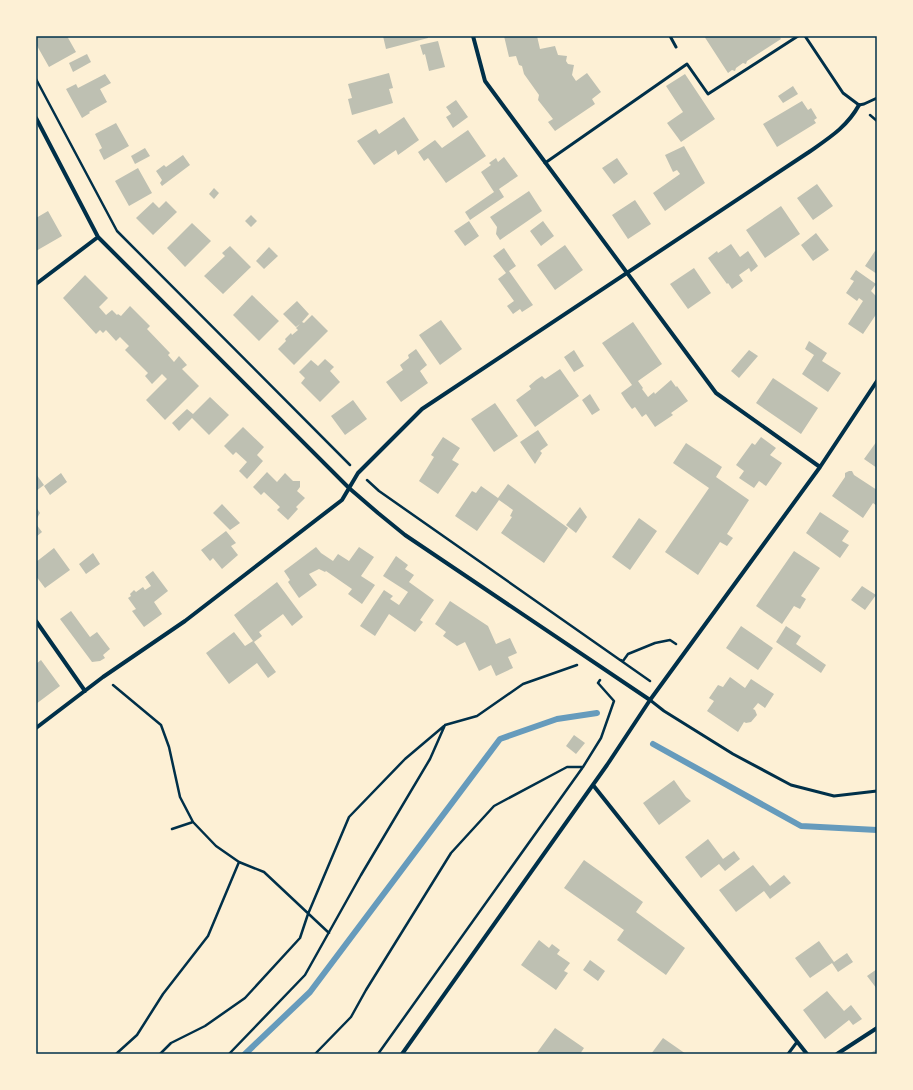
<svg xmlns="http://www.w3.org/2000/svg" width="913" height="1090" viewBox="0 0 913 1090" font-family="'PT Sans',sans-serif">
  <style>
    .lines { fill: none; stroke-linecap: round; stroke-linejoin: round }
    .stream { stroke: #669bbc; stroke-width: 6 }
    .building { fill: #bec0b2 }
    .path { stroke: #003049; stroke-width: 2.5 }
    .service { stroke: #003049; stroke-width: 3 }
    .minor { stroke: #003049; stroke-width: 4 }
    .neatline { fill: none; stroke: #003049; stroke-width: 1.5 }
  </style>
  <rect width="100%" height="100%" fill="#fdf0d5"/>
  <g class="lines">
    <!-- stream -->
    <path class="stream" d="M 653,744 L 801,826 L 877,830
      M 245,1054 L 310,992 L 500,739 L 557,719 L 597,713"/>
  </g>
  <!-- building -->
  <path class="building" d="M 36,36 L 67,36 L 76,52 L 49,67 L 36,44 Z
    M 383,36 L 428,36 L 428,38 L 386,49 Z
    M 504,36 L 537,36 L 540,49 L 555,46 L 558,55 L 567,56 L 566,61 L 568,64 L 574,65 L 572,75 L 576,81 L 587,73 L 601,92 L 592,99 L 595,104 L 555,131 L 548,122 L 553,119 L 538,100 L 539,95 L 524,74 L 522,66 L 519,65 L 516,56 L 509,57 Z
    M 704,36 L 779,36 L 781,39 L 747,61 L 746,64 L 743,63 L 736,68 L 735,71 L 732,70 L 728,73 Z
    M 438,41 L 445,67 L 429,71 L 425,54 L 423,55 L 420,45 Z
    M 87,54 L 91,62 L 73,72 L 69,63 Z
    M 389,73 L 393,88 L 389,89 L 393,103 L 352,115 L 348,99 L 352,98 L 348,84 Z
    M 105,74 L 111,83 L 100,89 L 107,102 L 89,112 L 90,113 L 82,118 L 66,89 L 76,84 L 78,88 Z
    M 685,74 L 715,119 L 681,142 L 667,123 L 683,112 L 666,86 Z
    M 793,86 L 798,94 L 783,103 L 778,96 Z
    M 456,100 L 468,117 L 453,128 L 446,117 L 451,114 L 446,107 Z
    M 802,101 L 808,110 L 811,108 L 817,118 L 814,120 L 816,123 L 777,147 L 763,124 Z
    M 404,117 L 419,140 L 398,155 L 396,150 L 374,165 L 357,141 L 376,129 L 379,134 Z
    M 116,123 L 129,146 L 104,160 L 99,150 L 102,148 L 95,134 Z
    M 468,130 L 486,156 L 446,183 L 428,158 L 424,161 L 418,152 L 435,140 L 442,148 Z
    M 684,146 L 705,183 L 665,211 L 653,193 L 680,174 L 677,170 L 673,172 L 665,155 Z
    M 145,148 L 150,156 L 135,164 L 131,156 Z
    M 183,155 L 190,165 L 162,186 L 160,183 L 162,180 L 156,171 L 164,165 L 166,167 Z
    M 504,157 L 518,176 L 499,189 L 504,197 L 470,220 L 465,212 L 494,192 L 481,172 L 491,165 L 489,163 L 496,158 L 498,162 Z
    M 617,158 L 628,174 L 614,184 L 602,168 Z
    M 138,168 L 152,193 L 129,206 L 115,181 Z
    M 817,184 L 833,206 L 813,220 L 797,198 Z
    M 214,188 L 219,193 L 214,199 L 209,194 Z
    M 529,191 L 542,211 L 500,240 L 496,234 L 497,227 L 490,217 Z
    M 635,200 L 651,224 L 628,239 L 612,215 Z
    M 166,201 L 177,212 L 153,235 L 136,218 L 153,202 L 159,208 Z
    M 781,206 L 800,234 L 765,258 L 746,230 Z
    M 48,211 L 62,236 L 36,251 L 36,218 Z
    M 251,215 L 257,221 L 251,227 L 245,221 Z
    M 469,221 L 479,236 L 465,246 L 454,231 Z
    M 543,221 L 554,236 L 541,246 L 530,231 Z
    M 192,223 L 211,241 L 185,267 L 167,248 Z
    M 816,233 L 829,250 L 813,261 L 801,245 Z
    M 731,244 L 740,257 L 748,251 L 758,266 L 751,272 L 749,268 L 739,275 L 743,281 L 732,289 L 728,283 L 727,284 L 708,258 L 717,251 L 718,253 Z
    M 565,245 L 583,270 L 555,290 L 537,265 Z
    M 230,246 L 251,267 L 223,294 L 204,276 L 225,256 L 222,253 Z
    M 269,247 L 278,256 L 264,269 L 256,261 Z
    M 504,248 L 516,266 L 509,271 L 533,305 L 522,312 L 520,309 L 513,314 L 507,306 L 514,301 L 498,279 L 506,273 L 493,256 Z
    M 875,251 L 877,252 L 877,274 L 865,266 Z
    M 694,268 L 711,293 L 688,309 L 670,284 Z
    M 856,270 L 876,284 L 871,291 L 877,297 L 877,313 L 863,334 L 848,324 L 863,301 L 859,298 L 857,301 L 846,293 L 854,281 L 850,279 Z
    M 85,275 L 108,298 L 99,307 L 106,315 L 112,310 L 117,315 L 118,314 L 121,316 L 130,306 L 150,326 L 147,329 L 170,353 L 168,355 L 174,362 L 179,356 L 187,365 L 182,369 L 199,386 L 165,420 L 146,400 L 167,379 L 162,374 L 152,384 L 145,376 L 148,373 L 125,350 L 129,346 L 120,337 L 116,341 L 106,330 L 103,333 L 100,330 L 96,334 L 63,298 Z
    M 252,295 L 279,321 L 259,341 L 233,315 Z
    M 297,301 L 309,314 L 302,322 L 304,323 L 312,315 L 328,331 L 294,365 L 278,349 L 286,341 L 285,339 L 291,333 L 292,335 L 298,330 L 296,328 L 300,324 L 296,327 L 283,314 Z
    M 441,320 L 462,349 L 440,365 L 419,335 Z
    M 633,322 L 662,364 L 638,381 L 643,388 L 642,389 L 648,397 L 654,392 L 655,394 L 671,380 L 676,387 L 677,386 L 688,401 L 671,413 L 673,415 L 655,427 L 646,414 L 642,417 L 635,407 L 632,409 L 626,401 L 621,393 L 632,385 L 602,343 Z
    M 809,341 L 827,353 L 822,361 L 841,373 L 828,392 L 802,374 L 814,355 L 805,349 Z
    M 416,349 L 427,365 L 420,371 L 428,383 L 401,402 L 386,382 L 403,370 L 400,365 L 409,358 L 408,355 Z
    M 574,350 L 584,366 L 574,372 L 564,357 Z
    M 749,350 L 758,356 L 739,378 L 731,371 Z
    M 325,359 L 334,367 L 330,371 L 340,382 L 320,402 L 301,383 L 305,378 L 299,372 L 311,360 L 318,366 Z
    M 560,369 L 579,396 L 535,427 L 516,400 L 531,389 L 529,386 L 536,380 L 542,376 L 545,379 Z
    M 773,378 L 818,408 L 801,434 L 756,403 Z
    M 590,394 L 600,410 L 592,415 L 582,400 Z
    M 210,397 L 229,415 L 209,435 L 192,418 L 179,431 L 172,423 L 187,409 L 193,414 Z
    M 353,400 L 367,419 L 345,435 L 331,416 Z
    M 495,403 L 518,436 L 494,452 L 471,419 Z
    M 243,427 L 264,447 L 257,455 L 263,461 L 247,479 L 239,471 L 247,462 L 236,452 L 233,455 L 224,446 Z
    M 538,430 L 548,445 L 540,451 L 542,453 L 535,464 L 520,442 Z
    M 443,437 L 460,448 L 452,460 L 459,464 L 438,494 L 419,481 L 434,457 L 431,455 Z
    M 761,437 L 776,448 L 770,455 L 782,463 L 766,486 L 759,481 L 754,488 L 739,478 L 744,471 L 736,465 L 752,443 L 755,445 Z
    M 877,441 L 877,468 L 864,459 Z
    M 686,443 L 722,467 L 716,477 L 749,500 L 727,534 L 733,538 L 727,546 L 720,542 L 698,575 L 665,552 L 709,488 L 673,463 Z
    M 849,471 L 852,471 L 854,475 L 877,490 L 877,506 L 873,503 L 863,518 L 832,496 L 845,477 L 845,473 Z
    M 267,472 L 277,482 L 285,473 L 293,481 L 300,481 L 300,487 L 297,491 L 305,498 L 296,507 L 298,509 L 288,520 L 277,510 L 280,507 L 264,492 L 261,495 L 253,487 Z
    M 61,473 L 67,482 L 50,495 L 44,486 Z
    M 36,474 L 44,485 L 36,491 Z
    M 508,484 L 568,528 L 544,563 L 501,533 L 512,517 L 510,516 L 513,510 L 499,500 L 477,531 L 455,516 L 472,491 L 476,493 L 481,486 L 498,498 Z
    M 222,504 L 240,523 L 230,530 L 213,513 Z
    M 36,507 L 40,513 L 36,520 Z
    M 580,507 L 587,517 L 576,533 L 566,525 Z
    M 820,512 L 849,531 L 842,541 L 849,545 L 840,558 L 806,533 Z
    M 639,518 L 657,531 L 630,570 L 612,557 Z
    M 36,524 L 42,532 L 36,537 Z
    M 226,531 L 236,543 L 231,546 L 238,555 L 222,569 L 213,558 L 210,561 L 201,550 Z
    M 316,547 L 321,553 L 333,561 L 338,554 L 349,561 L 359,547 L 374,557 L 361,576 L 375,585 L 362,604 L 348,594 L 352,589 L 326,571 L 325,572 L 319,569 L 309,574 L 317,585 L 299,598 L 288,582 L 290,580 L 284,571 Z
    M 54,548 L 70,570 L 45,588 L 36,576 L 36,562 Z
    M 794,551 L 820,568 L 801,596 L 806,599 L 800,609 L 794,606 L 782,624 L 756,606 Z
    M 93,553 L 100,564 L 86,574 L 79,564 Z
    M 396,556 L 408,565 L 405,569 L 414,575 L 409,582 L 434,600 L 420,620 L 423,622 L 415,632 L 389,614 L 375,636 L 360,626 L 384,590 L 393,596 L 390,599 L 399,605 L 408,592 L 383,576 Z
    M 153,571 L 168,591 L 154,602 L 162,614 L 144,627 L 132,611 L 136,609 L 128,598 L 131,596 L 130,594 L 134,590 L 136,592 L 143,587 L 145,590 L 151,586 L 145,577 Z
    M 277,582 L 303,617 L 292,626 L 283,614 L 259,632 L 262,636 L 254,642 L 276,672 L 268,678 L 257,663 L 229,684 L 206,653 L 234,632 L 245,646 L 253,641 L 234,615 Z
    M 862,586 L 876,595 L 865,610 L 851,600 Z
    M 450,601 L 488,626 L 496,644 L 510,638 L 517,653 L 508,657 L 513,668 L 496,676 L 491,665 L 479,671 L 465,642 L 457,646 L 443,636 L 446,632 L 435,624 Z
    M 71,611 L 90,637 L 97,632 L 110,649 L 103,655 L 105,658 L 100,661 L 92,662 L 60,619 Z
    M 741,626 L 773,648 L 758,670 L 726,648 Z
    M 786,626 L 801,636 L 796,644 L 826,665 L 821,673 L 776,642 Z
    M 41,660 L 60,686 L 36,704 L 36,664 Z
    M 730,677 L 745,688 L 751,679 L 774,694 L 765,708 L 758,703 L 753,709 L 755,710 L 757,715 L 751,722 L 746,723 L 744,722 L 738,732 L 707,711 L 714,701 L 709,698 L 718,685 L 723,687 Z
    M 574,735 L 585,743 L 576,754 L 566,746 Z
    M 674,780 L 686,797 L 691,801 L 659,825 L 643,803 Z
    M 708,839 L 723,859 L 734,851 L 740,859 L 725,871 L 719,864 L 701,878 L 685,857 Z
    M 584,860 L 643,902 L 636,912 L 685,948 L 666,975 L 617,940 L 624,930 L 564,888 Z
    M 753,865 L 770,886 L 784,875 L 791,883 L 770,899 L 764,891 L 736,912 L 719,890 Z
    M 539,940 L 549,948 L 552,944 L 560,950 L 557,954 L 570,963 L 564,971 L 568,973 L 556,990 L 521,965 Z
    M 819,941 L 834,962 L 847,953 L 853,962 L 838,972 L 832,963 L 810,978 L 795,958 Z
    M 590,960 L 605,971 L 598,981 L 583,970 Z
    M 877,969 L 877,989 L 867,976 Z
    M 827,991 L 844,1011 L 851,1005 L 862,1019 L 853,1025 L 849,1020 L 825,1039 L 803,1010 Z
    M 555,1028 L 584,1048 L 580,1054 L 536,1054 Z
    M 663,1038 L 686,1054 L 651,1054 Z
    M 877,1049 L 877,1054 L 869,1054 Z"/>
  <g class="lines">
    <!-- path -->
    <path class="path" d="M 36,79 L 117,231 L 350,465
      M 870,115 L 877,121
      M 367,480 L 379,491 L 650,681
      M 621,660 L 623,661 L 628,654 L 655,643 L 670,640 L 676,644
      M 113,685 L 161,725 L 169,747 L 180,797 L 193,822 L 216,846 L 239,862 L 208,936 L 163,994 L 137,1035 L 116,1054
      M 172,829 L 193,822
      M 239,862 L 264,872 L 329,933
      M 160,1054 L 171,1043 L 205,1026 L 245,998 L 300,938 L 308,914 L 349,817 L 405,759 L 444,726
      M 229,1054 L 305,975 L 361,875 L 430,759 L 445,725 L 477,716 L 523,684 L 577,665
      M 315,1054 L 351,1017 L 366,990 L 451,853 L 494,806 L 567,767 L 583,767
      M 378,1054 L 583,767 L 601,738 L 614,701 L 598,683 L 600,680"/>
    <!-- service -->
    <path class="service" d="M 670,36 L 676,47
      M 805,36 L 843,93 L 859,105 L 864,104 L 877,98
      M 545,163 L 687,64 L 708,94 L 798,36
      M 650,700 L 664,711 L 733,754 L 791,785 L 834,796 L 877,791
      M 788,1054 L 797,1042"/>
    <!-- minor -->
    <path class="minor" d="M 473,36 L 485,81 L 716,393 L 820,467
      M 36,118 L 98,237 L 349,488 L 378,513 L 405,535 L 650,700
      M 36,284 L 98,237
      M 36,621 L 85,691
      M 36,728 L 103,677 L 185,621 L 342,500 L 358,473 L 422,409 L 809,152 C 829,138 847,127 859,105
      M 593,785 L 807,1054
      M 402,1054 L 607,765 L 650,700 L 820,467 L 877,381
      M 837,1054 L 877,1028"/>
  </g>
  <!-- border -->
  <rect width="913" height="1090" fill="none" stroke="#fdf0d5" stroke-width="74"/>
  <rect x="37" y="37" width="839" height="1016" class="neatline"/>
</svg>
